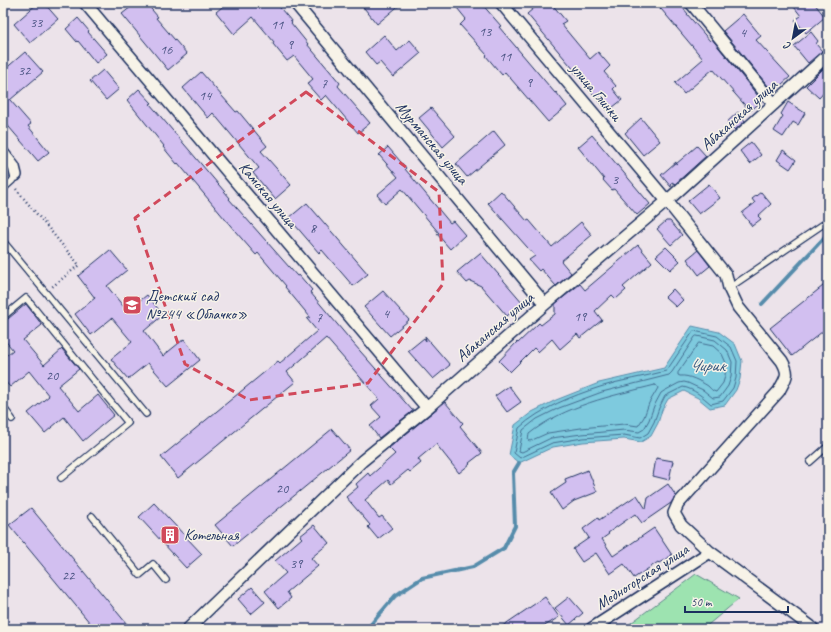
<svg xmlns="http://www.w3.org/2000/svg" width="831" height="632" viewBox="0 0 831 632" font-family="Caveat,sans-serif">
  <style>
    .green { fill: #9de3b0; stroke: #5c8987 }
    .water { fill: #7ecade; stroke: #568cab }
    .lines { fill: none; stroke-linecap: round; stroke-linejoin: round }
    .shore { stroke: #436d91; stroke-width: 1 }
    .stream { stroke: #568cab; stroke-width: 4 }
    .building { fill: #d2bff0; stroke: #1b2f5e }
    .service-casing { stroke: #1b2f5e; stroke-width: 8 }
    .minor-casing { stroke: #1b2f5e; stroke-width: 14 }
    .path { stroke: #1b2f5e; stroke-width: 2.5; stroke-dasharray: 1 3; stroke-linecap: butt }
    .service { stroke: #f7f3e8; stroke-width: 5.5 }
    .minor { stroke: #f7f3e8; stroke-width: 11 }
    .marked { fill: none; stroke: #d1495b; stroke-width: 3; stroke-dasharray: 8 5; stroke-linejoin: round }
    .labels { text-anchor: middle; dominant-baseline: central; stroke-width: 3; stroke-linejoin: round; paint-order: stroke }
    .number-label { font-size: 14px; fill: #495382 }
    .street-label { font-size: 16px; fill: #1b2f5e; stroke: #f7f3e8 }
    .poi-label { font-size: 16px; fill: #1b2f5e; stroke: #f7f3e8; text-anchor: start }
    .water-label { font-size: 17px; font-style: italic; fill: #34567e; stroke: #f7f3e8 }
  </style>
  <rect width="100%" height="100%" fill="#ece3ea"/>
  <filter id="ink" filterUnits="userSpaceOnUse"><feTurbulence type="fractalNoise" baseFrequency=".025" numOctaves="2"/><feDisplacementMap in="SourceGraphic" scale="8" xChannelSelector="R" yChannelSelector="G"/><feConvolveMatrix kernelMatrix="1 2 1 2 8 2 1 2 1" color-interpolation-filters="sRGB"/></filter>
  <g filter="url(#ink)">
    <!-- green -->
    <path class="green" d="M 696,574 L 739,599 L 703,629 L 623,629 Z"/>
    <!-- water -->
    <path class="water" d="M 692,326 L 719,332 L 735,344 L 742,361 L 740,379 L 736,390 L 725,405 L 710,408 L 698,398 L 684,391 L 668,399 L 662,410 L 658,423 L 651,436 L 641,442 L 624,439 L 583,442 L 553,447 L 519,463 L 509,455 L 515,425 L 532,412 L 556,400 L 599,383 L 664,368 Z"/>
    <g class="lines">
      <!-- shore -->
      <path class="shore" d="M 694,331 L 717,336 L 731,347 L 737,361 L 736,378 L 733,388 L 723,401 L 711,404 C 703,397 694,389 683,387 L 665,396 L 659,408 L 654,422 L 648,433 L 640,438 L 624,435 L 583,438 L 552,443 L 520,458 L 514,453 L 519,428 C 541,408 572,396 600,387 C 621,380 644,377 666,371 Z
        M 697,336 L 715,340 L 727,350 L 732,362 L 731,377 L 728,386 L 720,397 L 713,398 L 703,390 L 688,383 L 684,382 L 679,383 L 664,391 L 661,393 L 654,406 L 649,420 L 644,429 L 639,432 L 624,430 L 582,434 L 551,438 L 522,452 L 519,451 L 523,430 L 537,419 L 559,408 L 602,392 L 669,375 L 672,372 L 695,337 Z
        M 699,343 L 713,346 L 722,354 L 726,363 L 725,376 L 723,383 L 716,392 C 712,391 711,389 708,386 C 700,381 689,375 680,376 L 678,375 L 678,373 Z
        M 655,385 L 657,386 L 658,388 L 649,403 L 644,417 L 638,426 L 624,424 L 581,428 L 548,433 L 530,441 L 528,440 L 529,434 C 565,405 612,396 655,385 Z"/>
      <!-- stream -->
      <path class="stream" d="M 762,304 L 822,240 L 828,233
        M 367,629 L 395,596 L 422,578 L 473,567 L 504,548 L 515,526 L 513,473 L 519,463"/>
    </g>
    <!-- building -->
    <path class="building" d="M 38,3 L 44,3 L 58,19 L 30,43 L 14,24 Z
      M 136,3 L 146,3 L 158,17 L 156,18 L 187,54 L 168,70 L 122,14 Z
      M 227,3 L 276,3 L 292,22 L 291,23 L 308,44 L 307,44 L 340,83 L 338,86 L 370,123 L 358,133 L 326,95 L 321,100 L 307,84 L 313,79 L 294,56 L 287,61 L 273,44 L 274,42 L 253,17 L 234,34 L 216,12 Z
      M 360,3 L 402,3 L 377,24 Z
      M 453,3 L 481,3 L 501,26 L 499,27 L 555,93 L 556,92 L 567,106 L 548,122 L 505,72 L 502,75 L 486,56 L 487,55 L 460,25 L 466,19 Z
      M 540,3 L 551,3 L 566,21 L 561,24 L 590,59 L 598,52 L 610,66 L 604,72 L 616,86 L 613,89 L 622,100 L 608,111 L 574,72 L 575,71 L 527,14 Z
      M 656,3 L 679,3 L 688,14 L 687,14 L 710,41 L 712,39 L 762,101 L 750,111 L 713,69 L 684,94 L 675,83 L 703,59 Z
      M 791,3 L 814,3 L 825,17 L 806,33 L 795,20 L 801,16 Z
      M 743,14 L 761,36 L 756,40 L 790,77 L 773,92 L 723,31 Z
      M 78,18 L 89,31 L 88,32 L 107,54 L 96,63 L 78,41 L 77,42 L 66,29 Z
      M 811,32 L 818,41 L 816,44 L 822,51 L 808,63 L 794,46 Z
      M 384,35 L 397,51 L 410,40 L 421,53 L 393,77 L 380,62 L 376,65 L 365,52 Z
      M 25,52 L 43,72 L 10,100 L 31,124 L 28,126 L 49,152 L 38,161 L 3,120 L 3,71 Z
      M 828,64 L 828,88 L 819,98 L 806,86 Z
      M 103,70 L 119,89 L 106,100 L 90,81 Z
      M 201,72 L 236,112 L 238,111 L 267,146 L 261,151 L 291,185 L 275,199 L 253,173 L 259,168 L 213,113 L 208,118 L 183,88 Z
      M 139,89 L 152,103 L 150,104 L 230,198 L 229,199 L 297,276 L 299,275 L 312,290 L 310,292 L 353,343 L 412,410 L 414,410 L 379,438 L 370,426 L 381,417 L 371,406 L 379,399 L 326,338 L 287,372 L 295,382 L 178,478 L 161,457 L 278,361 L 280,363 L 317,331 L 307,319 L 310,317 L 285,287 L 286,286 L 258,253 L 256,255 L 235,231 L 178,163 L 177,164 L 163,147 L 164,146 L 127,100 Z
      M 788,102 L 805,113 L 798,125 L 793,122 L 783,137 L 774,131 L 783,116 L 781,114 Z
      M 431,108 L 455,136 L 443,147 L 419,118 Z
      M 738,112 L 745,121 L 735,130 L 727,122 Z
      M 641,118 L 660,141 L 643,155 L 625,133 Z
      M 494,131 L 505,145 L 467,177 L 456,164 Z
      M 592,135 L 650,204 L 637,215 L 614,189 L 612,190 L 603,180 L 604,179 L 578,147 Z
      M 751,142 L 761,155 L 750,164 L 740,151 Z
      M 697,146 L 706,156 L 675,184 L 672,182 L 671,187 L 661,175 L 676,162 L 676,164 Z
      M 388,147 L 406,168 L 405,169 L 450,223 L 453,221 L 465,235 L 450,249 L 437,234 L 439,233 L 402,189 L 385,204 L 377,195 L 398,177 L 379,155 Z
      M 783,150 L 796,160 L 790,169 L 777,160 Z
      M 709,184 L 720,198 L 699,214 L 688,201 Z
      M 501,191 L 527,221 L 529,220 L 552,247 L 581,222 L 592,235 L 561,261 L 571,273 L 556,286 L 541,269 L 539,271 L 529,260 L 535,256 L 488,203 Z
      M 761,192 L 771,204 L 758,216 L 761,219 L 752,226 L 742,213 L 755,203 L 752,199 Z
      M 307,203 L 368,274 L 353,286 L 322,250 L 319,253 L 289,218 Z
      M 666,221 L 670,221 L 682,235 L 671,245 L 657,229 Z
      M 638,245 L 652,262 L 623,287 L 626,290 L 616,299 L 612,295 L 595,311 L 602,320 L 580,338 L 577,334 L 560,349 L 552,339 L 538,352 L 534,348 L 510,372 L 499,361 L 517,342 L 518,343 L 539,323 L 541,325 L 555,314 L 555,304 L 580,284 L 585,290 Z
      M 666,247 L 680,261 L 670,270 L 656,256 Z
      M 110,250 L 127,270 L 107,286 L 127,311 L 147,295 L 163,315 L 144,331 L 163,356 L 184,339 L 200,360 L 168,386 L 148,363 L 128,379 L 111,359 L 132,342 L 112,318 L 91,335 L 75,314 L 95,298 L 78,276 Z
      M 698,250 L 710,266 L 699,275 L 687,259 Z
      M 480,253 L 523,303 L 507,316 L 481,286 L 470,281 L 467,283 L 457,272 Z
      M 828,282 L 828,327 L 792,356 L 770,328 Z
      M 673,289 L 683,300 L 676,307 L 665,297 Z
      M 383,291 L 409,320 L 390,336 L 364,307 Z
      M 26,304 L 42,325 L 23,340 L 44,365 L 62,349 L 79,369 L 58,386 L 79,411 L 98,395 L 114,415 L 83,441 L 64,417 L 45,433 L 28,413 L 49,396 L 29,371 L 10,387 L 3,379 L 3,358 L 13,350 L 3,338 L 3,323 Z
      M 425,336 L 450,365 L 433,379 L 408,351 L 424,338 L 426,341 Z
      M 509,386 L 521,402 L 507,412 L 495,396 Z
      M 445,402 L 463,423 L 460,426 L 482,453 L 469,463 L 470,464 L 459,473 L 436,444 L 418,459 L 421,463 L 410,472 L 408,470 L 391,484 L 388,480 L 365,500 L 379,518 L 382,516 L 392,528 L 378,539 L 368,527 L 370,525 L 346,497 L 358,487 L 356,484 L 368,473 L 370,476 L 395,454 L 389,448 Z
      M 332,429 L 350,450 L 233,546 L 215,525 Z
      M 656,458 L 673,461 L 669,480 L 653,476 Z
      M 588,470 L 597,492 L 574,501 L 562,510 L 551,493 L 566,483 L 565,479 Z
      M 668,484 L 676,496 L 671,503 L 642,523 L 635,514 L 608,533 L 609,534 L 602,539 L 613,556 L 654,528 L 672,555 L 659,563 L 658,562 L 634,578 L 624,564 L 610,574 L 596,553 L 582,562 L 573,549 L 589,538 L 583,529 L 598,518 L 599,520 L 617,508 L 618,508 L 637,495 L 646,509 L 648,498 Z
      M 154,503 L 202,554 L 186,568 L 139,517 Z
      M 31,508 L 131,629 L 95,629 L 9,525 Z
      M 314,525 L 329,543 L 311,558 L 318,566 L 287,592 L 291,598 L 279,608 L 265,591 L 286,573 L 275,561 L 302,538 L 300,536 Z
      M 252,587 L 265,602 L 251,614 L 238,599 Z
      M 545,597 L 559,617 L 540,629 L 498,629 Z
      M 569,597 L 583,613 L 569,625 L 555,608 Z"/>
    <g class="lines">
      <!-- service casing -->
      <g class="service-casing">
        <path id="service" d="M 3,189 L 12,181 L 16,175
          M 3,241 L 146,414
          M 729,288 L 828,221
          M 3,317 L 26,298 L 128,423 L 61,478
          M 3,407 L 12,419
          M 810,462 L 828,446
          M 92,516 L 140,575 L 153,564 L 166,580"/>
      </g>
      <!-- minor casing -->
      <g class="minor-casing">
        <path id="minor" d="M 85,3 L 427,408
          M 295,3 L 545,304
          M 501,3 L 667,201 L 726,275 L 729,288 L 738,307 L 782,361 C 790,375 786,377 779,391 L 678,504 L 674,513 L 681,525 L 710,552 L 810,626 L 813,629
          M 691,3 L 774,104
          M 3,153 L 14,167 L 16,175
          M 188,629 L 362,461 L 427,408 L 545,304 L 667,201 L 828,55
          M 591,629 L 710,552"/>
      </g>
      <!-- path -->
      <path class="path" d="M 16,189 L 79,265 L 52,287"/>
      <!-- service -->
      <use href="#service" class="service"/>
      <!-- minor -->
      <use href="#minor" class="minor"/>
    </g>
  </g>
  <!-- marked area -->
  <path class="marked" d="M 306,92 L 439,192 L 443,284 L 368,383 L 249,400 L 185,364 L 135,218 Z"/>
  <!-- icons -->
  <defs>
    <g id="school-square" transform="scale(1)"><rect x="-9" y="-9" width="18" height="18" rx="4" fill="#d1495b" stroke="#f7f3e8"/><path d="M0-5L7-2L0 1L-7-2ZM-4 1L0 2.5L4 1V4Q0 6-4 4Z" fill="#fff"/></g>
    <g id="building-square" transform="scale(1)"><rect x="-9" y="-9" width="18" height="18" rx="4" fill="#d1495b" stroke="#f7f3e8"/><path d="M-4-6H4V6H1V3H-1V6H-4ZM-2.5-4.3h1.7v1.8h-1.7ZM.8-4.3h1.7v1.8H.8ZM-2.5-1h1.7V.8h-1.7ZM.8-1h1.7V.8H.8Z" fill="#fff"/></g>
  </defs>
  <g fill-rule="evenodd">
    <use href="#school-square" x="132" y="305"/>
    <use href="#building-square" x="170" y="535"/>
  </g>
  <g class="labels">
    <!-- number labels -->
    <g class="number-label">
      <text x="36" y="22">33</text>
      <text x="277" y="24">11</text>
      <text x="485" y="31">13</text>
      <text x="743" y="32">4</text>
      <text x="290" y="44">9</text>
      <text x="166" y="49">16</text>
      <text x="505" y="56">11</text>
      <text x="24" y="70">32</text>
      <text x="529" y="82">9</text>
      <text x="324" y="83">7</text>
      <text x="205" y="95">14</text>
      <text x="615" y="179">3</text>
      <text x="313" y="228">8</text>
      <text x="386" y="313">4</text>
      <text x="580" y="316">19</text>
      <text x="319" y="317">7</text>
      <text x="52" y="375">20</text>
      <text x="282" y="488">20</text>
      <text x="296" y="563">39</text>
      <text x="68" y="575">22</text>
    </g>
    <!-- street labels -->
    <g class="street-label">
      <text transform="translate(596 92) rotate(50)">улица Глинки</text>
      <text transform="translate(739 115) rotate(-42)">Абаканская улица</text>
      <text transform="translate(432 143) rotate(50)">Мурманская улица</text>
      <text transform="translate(268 195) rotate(50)">Камская улица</text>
      <text transform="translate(495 327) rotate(-41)">Абаканская улица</text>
      <text transform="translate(642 577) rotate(-33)">Медногорская улица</text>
    </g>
    <!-- poi labels -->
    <g class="poi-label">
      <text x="146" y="296">Детский сад<tspan x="146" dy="18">№244 «Облачко»</tspan></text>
      <text x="184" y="535">Котельная</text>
    </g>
    <!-- water labels -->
    <g class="water-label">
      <text x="707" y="365">Чирик</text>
    </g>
  </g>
  <!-- margin -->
  <rect width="831" height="632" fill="none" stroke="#f7f3e8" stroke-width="16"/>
  <rect x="8" y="8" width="815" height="616" fill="none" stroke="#1b2f5e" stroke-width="1.5" filter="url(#ink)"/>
  <!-- north arrow -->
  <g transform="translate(793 38) rotate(212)" stroke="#f7f3e8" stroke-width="3" paint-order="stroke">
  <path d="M0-3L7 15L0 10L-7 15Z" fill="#1b2f5e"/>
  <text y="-6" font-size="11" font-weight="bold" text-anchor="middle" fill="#1b2f5e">С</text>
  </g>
  <!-- scale -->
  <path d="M685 606v6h103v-6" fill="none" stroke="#1b2f5e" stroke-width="2"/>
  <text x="691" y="606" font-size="12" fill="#1b2f5e" stroke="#f7f3e8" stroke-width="3" paint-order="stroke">50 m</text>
</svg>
